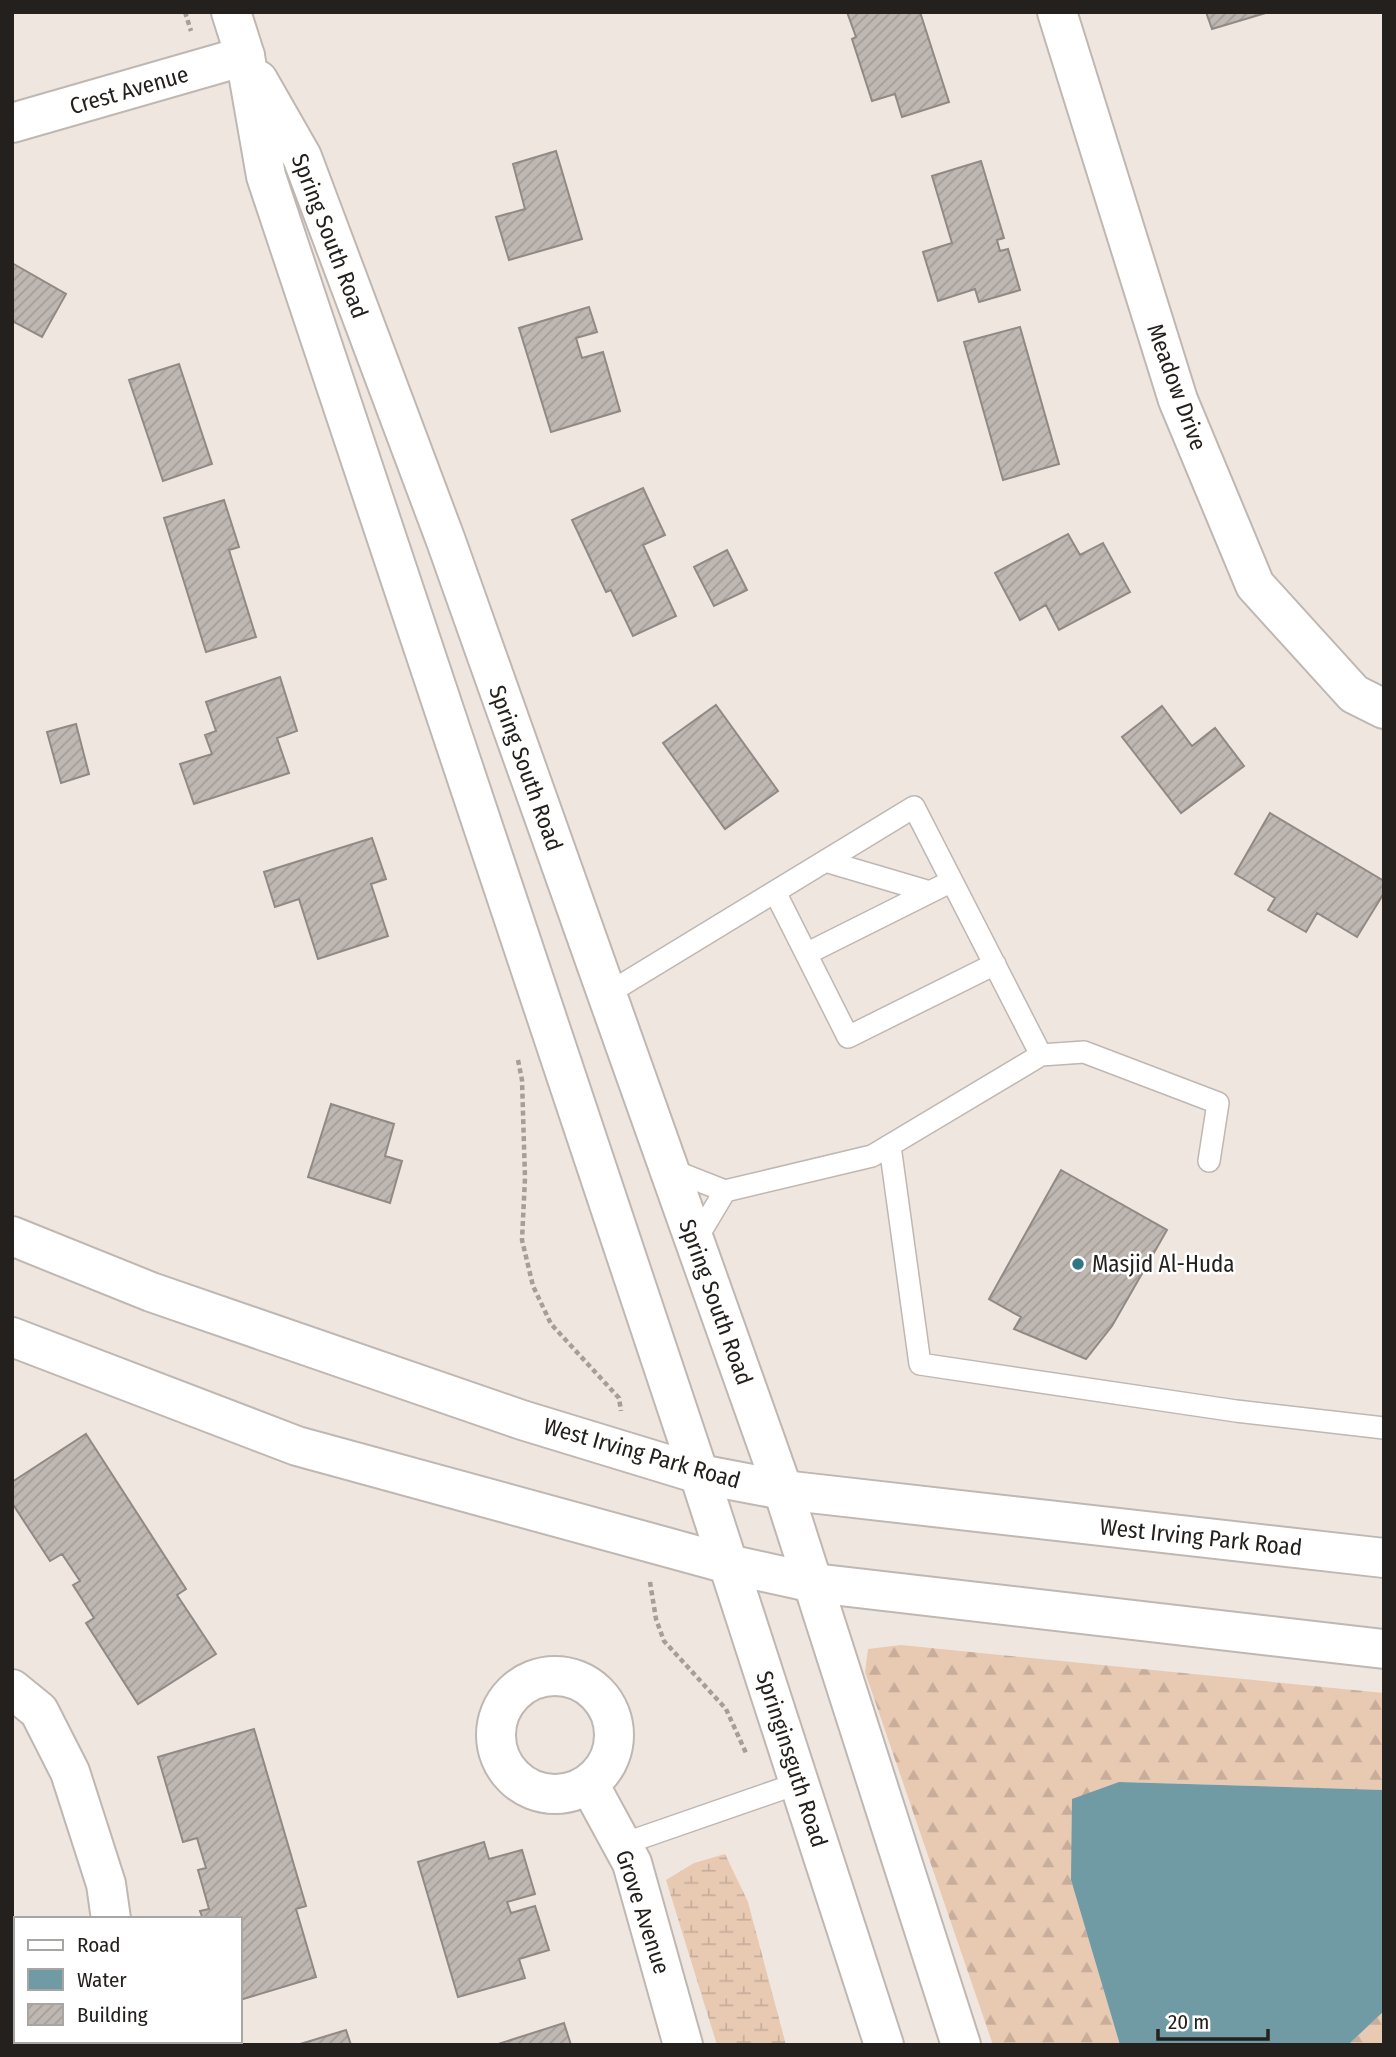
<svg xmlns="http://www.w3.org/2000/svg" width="1396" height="2057" viewBox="0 0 1396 2057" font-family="'Fira Sans Condensed',sans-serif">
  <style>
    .forest { fill: url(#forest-firs) }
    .wetland { fill: url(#wetland-marsh) }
    .water { fill: #709ba5 }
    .building { fill: url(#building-hatch); stroke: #918984; stroke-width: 2 }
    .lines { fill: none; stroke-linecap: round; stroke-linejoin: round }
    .service-casing { stroke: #bfb7b1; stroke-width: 24 }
    .minor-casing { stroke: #bfb7b1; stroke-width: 42 }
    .tertiary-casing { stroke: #bfb7b1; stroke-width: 42 }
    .secondary-casing { stroke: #bfb7b1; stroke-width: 42 }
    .path { stroke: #a59e99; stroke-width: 4.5; stroke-dasharray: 5 3.5; stroke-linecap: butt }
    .service { stroke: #fff; stroke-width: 21 }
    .minor { stroke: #fff; stroke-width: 38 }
    .tertiary { stroke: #fff; stroke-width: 38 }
    .secondary { stroke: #fff; stroke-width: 38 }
    .poi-dot { fill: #317685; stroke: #fff; stroke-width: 2.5 }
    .labels { text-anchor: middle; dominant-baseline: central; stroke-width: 5; stroke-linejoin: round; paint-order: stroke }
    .street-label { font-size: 23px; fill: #23201d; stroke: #fff }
    .poi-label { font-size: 23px; fill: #23201d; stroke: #fff; text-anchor: start }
  </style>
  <defs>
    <pattern id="forest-firs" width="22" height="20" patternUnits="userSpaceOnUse" patternTransform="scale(1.75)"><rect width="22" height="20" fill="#e8cab3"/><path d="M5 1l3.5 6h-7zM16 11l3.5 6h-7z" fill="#c7ad9a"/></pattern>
    <pattern id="wetland-marsh" width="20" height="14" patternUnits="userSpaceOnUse" patternTransform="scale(1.75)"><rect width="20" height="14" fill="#e8cab3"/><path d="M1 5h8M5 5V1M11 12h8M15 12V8" fill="none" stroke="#c7ad9a"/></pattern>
    <pattern id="building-hatch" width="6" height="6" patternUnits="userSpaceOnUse" patternTransform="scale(1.75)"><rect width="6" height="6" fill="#bfb7b1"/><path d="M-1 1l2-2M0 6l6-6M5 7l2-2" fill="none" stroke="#a49d98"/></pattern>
  </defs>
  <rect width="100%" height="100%" fill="#efe6e0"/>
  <!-- forest -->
  <path class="forest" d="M 901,1645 L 1384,1693 L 1384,1790 L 1119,1782 L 1071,1880 L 1120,2045 L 993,2045 L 865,1672 L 868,1649 Z
    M 1384,2011 L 1384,2045 L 1348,2045 Z"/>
  <!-- wetland -->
  <path class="wetland" d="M 725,1854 L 748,1902 L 786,2045 L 717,2045 L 666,1880 L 694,1863 Z"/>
  <!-- water -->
  <path class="water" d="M 1119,1782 L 1384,1790 L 1384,2011 L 1348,2045 L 1120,2045 L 1071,1880 L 1072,1799 Z"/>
  <!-- building -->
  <path class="building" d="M 847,12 L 920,12 L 949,102 L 902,117 L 895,94 L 872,101 L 852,39 L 856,37 Z
    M 1206,12 L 1269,12 L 1212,29 Z
    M 556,151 L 582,239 L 509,260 L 496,217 L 525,209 L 513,164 Z
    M 981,161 L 1004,238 L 997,240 L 1000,251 L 1008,249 L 1020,290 L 979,302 L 975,289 L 938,301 L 923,252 L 952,243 L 932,176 Z
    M 12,263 L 66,294 L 42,337 L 12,321 Z
    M 589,307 L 597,332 L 576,338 L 582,358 L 603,352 L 620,411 L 551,432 L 519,328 Z
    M 1020,327 L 1059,464 L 1003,480 L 964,342 Z
    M 179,364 L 212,464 L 163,481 L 129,380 Z
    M 643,488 L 665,535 L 643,545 L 676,616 L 633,636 L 611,590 L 606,592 L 572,520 Z
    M 224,500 L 239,547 L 229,550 L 256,637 L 206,652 L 164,518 Z
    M 1068,534 L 1080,555 L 1103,543 L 1130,592 L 1059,630 L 1046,605 L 1020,620 L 995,573 Z
    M 727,550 L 747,590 L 714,606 L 694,567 Z
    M 280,677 L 297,731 L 277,738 L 289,773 L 194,804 L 180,764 L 212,754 L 205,735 L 216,731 L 206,702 Z
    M 716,705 L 778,791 L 725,829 L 663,743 Z
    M 1162,706 L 1192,746 L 1215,728 L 1244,766 L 1181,813 L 1122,737 Z
    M 76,724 L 89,774 L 61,783 L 47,732 Z
    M 1270,813 L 1384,881 L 1384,893 L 1357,937 L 1317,913 L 1306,932 L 1268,910 L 1275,898 L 1235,874 Z
    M 372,838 L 386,879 L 371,884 L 388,936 L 318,959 L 299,899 L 275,907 L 264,872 Z
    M 331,1104 L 394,1124 L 385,1156 L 402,1161 L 390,1203 L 308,1177 Z
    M 1061,1170 L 1167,1230 L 1112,1326 L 1086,1359 L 1014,1329 L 1021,1317 L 989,1299 Z
    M 86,1434 L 186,1589 L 177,1595 L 216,1654 L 138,1704 L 86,1623 L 94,1618 L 73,1585 L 80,1581 L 62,1554 L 50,1561 L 12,1503 L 12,1482 Z
    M 254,1729 L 306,1906 L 296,1909 L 316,1977 L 240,2000 L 240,1919 L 203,1919 L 200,1911 L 209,1909 L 198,1870 L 206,1868 L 197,1838 L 183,1842 L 158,1757 Z
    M 484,1842 L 489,1859 L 522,1850 L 535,1894 L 507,1902 L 511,1913 L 535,1906 L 549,1950 L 519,1959 L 525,1978 L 458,1997 L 418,1862 Z
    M 564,2023 L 571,2045 L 495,2045 Z
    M 346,2030 L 351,2045 L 297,2045 Z"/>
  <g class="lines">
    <!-- service casing -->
    <g class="service-casing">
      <path id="service" d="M 825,861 L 930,892
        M 775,892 L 848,1037 L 995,964
        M 806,954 L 952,881
        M 607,994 L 914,807 L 1041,1055 L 1084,1052 L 1218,1103 L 1209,1161
        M 890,1146 L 920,1364 L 1236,1411 L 1384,1428
        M 669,1169 L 725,1191 L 872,1156 L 1041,1055
        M 695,1241 L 725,1191
        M 623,1844 L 799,1783"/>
    </g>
    <!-- minor casing -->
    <g class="minor-casing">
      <path id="minor" d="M 1057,12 L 1178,400 L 1255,585 L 1354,694 L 1384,709
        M 12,123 L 245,56
        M496 1735a59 59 0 1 1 118 0a59 59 0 1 1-118 0Z
        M 12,1689 L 39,1711 L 70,1772 L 106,1884 L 111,1919
        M 589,1784 L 632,1863 L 683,2045
        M 128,2041 L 129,2045"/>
    </g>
    <!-- tertiary casing -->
    <g class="tertiary-casing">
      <path id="tertiary" d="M 231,12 L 245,56 L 266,176 L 699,1474 L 884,2045
        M 258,80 L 302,157 L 446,541 L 783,1490 L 961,2045"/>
    </g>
    <!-- secondary casing -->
    <g class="secondary-casing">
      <path id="secondary" d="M 12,1236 L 151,1292 L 522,1420 L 699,1474 L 783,1490 L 1384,1558
        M 12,1337 L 297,1446 L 728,1564 L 814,1583 L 1384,1649"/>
    </g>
    <!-- path -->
    <path class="path" d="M 185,12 L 191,31
      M 518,1060 L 522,1080 L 525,1178 L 522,1240 L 533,1286 L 551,1324 L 619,1398 L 621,1411
      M 650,1582 L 656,1619 L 664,1641 L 726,1709 L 746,1753"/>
    <!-- service -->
    <use href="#service" class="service"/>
    <!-- minor -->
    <use href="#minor" class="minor"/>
    <!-- tertiary -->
    <use href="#tertiary" class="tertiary"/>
    <!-- secondary -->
    <use href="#secondary" class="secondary"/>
  </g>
  <!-- markers -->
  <circle class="poi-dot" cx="1078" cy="1264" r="7"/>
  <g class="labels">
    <!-- street labels -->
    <g class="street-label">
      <text transform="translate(129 90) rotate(-16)">Crest Avenue</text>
      <text transform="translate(330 236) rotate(69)">Spring South Road</text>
      <text transform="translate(1177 387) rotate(70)">Meadow Drive</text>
      <text transform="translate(526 768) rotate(70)">Spring South Road</text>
      <text transform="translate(716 1302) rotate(70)">Spring South Road</text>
      <text transform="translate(642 1453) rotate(16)">West Irving Park Road</text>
      <text transform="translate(1201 1537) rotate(6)">West Irving Park Road</text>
      <text transform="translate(792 1759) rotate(72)">Springinsguth Road</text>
      <text transform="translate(643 1912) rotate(72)">Grove Avenue</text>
    </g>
    <!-- poi labels -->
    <g class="poi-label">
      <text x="1092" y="1264">Masjid Al-Huda</text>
    </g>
  </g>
  <!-- border -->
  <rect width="1396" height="2057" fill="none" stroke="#23201d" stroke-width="28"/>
  <!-- legend -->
  <rect x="14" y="1917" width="228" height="126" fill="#ffffff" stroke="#a7a6a5" stroke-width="2"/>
  <rect x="28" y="1940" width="35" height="10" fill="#ffffff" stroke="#a7a6a5" stroke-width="2"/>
  <text x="77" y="1952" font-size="21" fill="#23201d">Road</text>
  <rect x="28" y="1969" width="35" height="21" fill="#709ba5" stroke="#a7a6a5" stroke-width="2"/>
  <text x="77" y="1987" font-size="21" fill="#23201d">Water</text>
  <rect x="28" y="2004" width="35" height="21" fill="url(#building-hatch)" stroke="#a7a6a5" stroke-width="2"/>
  <text x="77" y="2022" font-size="21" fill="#23201d">Building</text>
  <!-- scale -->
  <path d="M1158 2029v10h110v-10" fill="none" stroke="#23201d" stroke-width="3.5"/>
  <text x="1168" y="2029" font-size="21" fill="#23201d" stroke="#ffffff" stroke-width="5" paint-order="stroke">20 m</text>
</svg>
